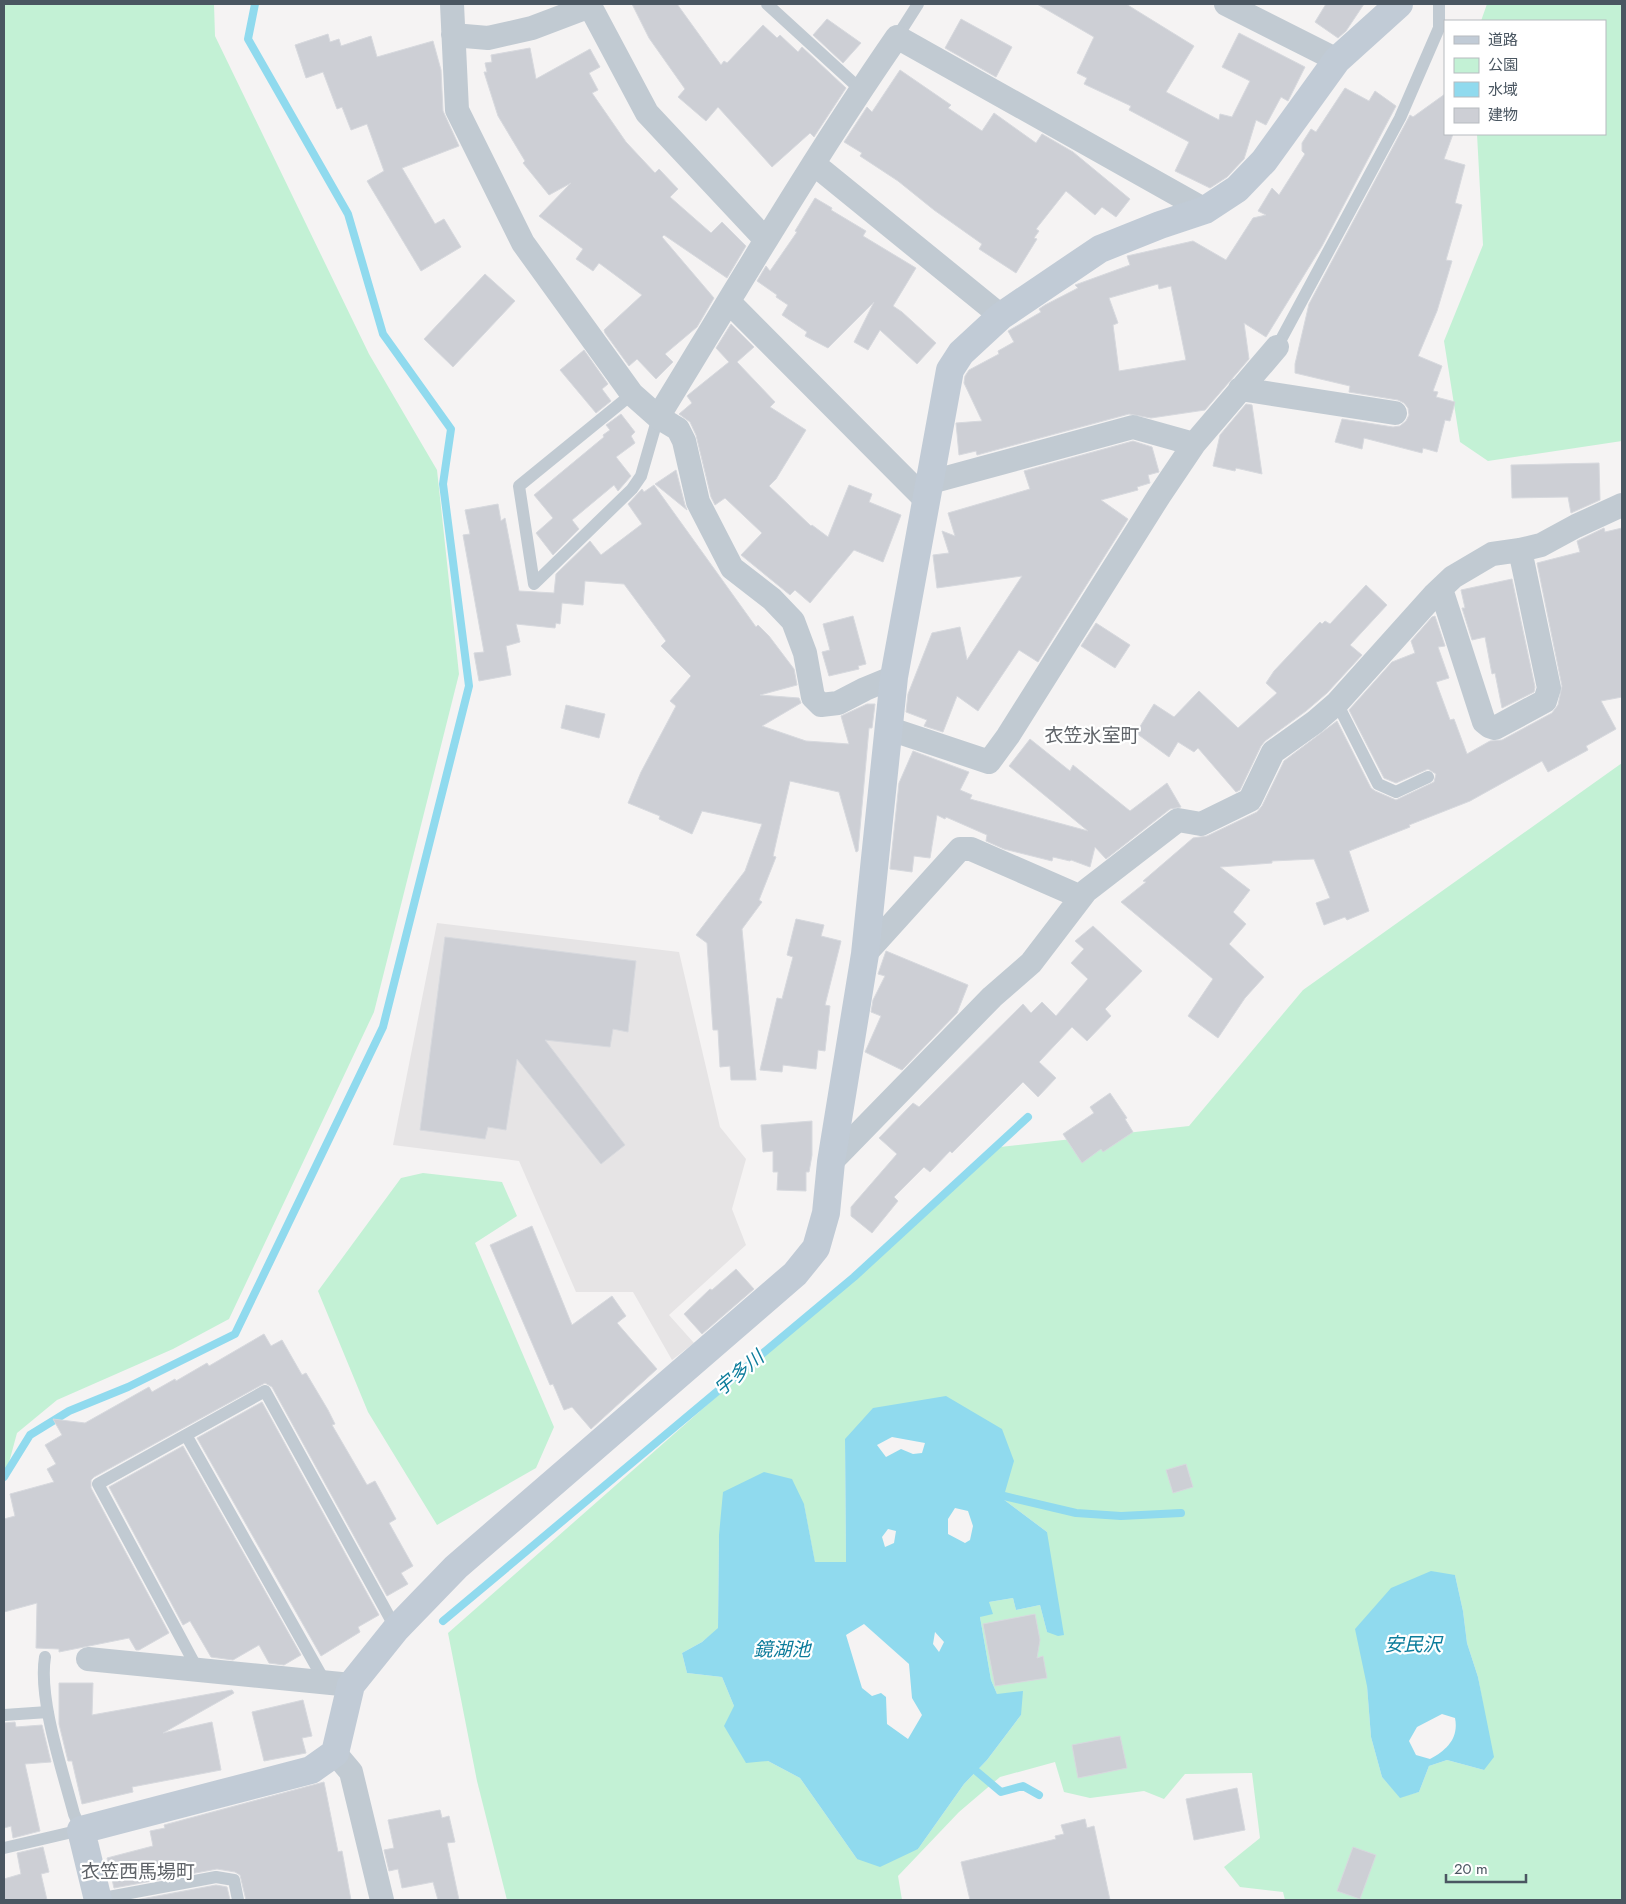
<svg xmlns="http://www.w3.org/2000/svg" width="1626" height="1904" viewBox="0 0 1626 1904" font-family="Jost,'Noto Sans JP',sans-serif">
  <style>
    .education { fill: #e6e4e5 }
    .green { fill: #c3f1d5; fill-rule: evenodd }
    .water { fill: #90daee; fill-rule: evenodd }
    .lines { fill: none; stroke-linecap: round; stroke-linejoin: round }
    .stream { stroke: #90daee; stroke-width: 8 }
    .building { fill: #cdcfd5; stroke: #d7d9de; fill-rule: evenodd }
    .lane { stroke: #c1cad2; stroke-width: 12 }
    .street { stroke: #c1cad2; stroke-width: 24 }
    .secondary { stroke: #c1cbd6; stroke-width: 28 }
    .labels { text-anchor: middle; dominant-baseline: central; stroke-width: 4.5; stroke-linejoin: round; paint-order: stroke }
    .neighbourhood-label { font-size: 19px; fill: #5f6368; stroke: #fff }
    .water-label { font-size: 19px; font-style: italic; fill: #0c7c9b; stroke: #fff }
  </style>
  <rect width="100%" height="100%" fill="#f5f3f3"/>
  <!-- education -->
  <path class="education" d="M 437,923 L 679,952 L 720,1127 L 746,1159 L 732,1209 L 746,1245 L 669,1315 L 694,1343 L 672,1360 L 633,1292 L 576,1292 L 519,1161 L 393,1145 Z"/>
  <!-- green -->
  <path class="green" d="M 4,4 L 214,4 L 215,36 L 369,354 L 437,470 L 459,674 L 374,1012 L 229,1319 L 173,1349 L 57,1400 L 17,1433 L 4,1481 Z
    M 1487,4 L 1622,4 L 1622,441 L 1488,461 L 1460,442 L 1444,341 L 1483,245 L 1477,134 L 1605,134 L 1605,21 L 1481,21 Z
    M 1622,763 L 1622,1900 L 1285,1900 L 1283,1892 L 1240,1887 L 1224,1867 L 1260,1838 L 1252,1773 L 1185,1774 L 1164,1799 L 1144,1791 L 1090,1798 L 1064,1792 L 1055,1762 L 1000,1777 L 959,1812 L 898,1876 L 902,1900 L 507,1900 L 477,1781 L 448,1633 L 1000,1147 L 1189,1126 L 1303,990 ZM 1002,1429 L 1003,1499 L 1047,1532 L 1047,1632 L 1040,1605 L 1016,1610 L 1013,1598 L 989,1602 L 980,1617 L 991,1680 L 997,1694 L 1021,1715 L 987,1760 L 964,1784 L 918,1849 L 857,1859 L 800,1778 L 768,1761 L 734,1706 L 722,1677 L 687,1673 L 682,1653 L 702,1642 L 718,1629 L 719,1535 L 804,1505 L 815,1563 L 846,1562 L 845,1439 ZM 1455,1575 L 1463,1611 L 1467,1643 L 1478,1677 L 1485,1716 L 1484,1770 L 1447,1760 L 1429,1766 L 1419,1792 L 1400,1797 L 1382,1777 L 1371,1737 L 1367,1686 Z
    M 423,1173 L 502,1182 L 517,1216 L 475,1243 L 554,1427 L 536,1468 L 437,1525 L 368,1412 L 318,1291 L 401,1178 Z"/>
  <!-- water -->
  <path class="water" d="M 946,1396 L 1002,1429 L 1014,1461 L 1003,1499 L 1047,1532 L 1064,1635 L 1058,1636 L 1047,1632 L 1040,1605 L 1016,1610 L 1013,1598 L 989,1602 L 993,1614 L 980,1617 L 991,1680 L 997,1694 L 1023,1691 L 1021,1715 L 987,1760 L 964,1784 L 918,1849 L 880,1867 L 857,1859 L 800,1778 L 768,1761 L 746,1763 L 724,1726 L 734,1706 L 722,1677 L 687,1673 L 682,1653 L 702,1642 L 718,1628 L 719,1535 L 723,1492 L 764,1472 L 792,1479 L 804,1504 L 815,1562 L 846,1562 L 845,1439 L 873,1408 ZM 892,1437 L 925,1443 L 922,1453 L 913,1454 L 901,1449 L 886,1457 L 877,1445 ZM 955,1508 L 968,1511 L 973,1526 L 970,1540 L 965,1543 L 948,1534 L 948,1519 ZM 888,1529 L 896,1531 L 894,1543 L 885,1547 L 882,1537 ZM 864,1624 L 909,1664 L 912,1698 L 922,1715 L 908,1739 L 887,1724 L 886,1697 L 881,1693 L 872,1696 L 862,1688 L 846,1635 ZM 935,1632 L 944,1642 L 939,1652 L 933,1644 Z
    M 1431,1571 L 1455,1575 L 1463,1611 L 1467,1643 L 1478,1677 L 1494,1757 L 1484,1770 L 1447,1760 L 1429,1766 L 1419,1792 L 1400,1798 L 1382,1777 L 1371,1737 L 1367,1686 L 1355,1629 L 1391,1588 ZM 1442,1714 L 1455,1718 C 1459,1738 1447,1750 1430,1759 L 1416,1755 L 1409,1741 L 1417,1727 Z"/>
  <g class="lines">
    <!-- stream -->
    <path class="stream" d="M 4,1477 L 30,1435 L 69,1411 L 128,1387 L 235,1334 L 383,1027 L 469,686 L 443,484 L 451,429 L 383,334 L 348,214 L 248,39 L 255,4
      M 1004,1496 L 1076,1513 L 1121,1516 L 1181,1513
      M 443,1621 L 854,1277 L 1028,1117
      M 975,1770 L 1001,1792 L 1023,1786 L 1039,1795"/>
  </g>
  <!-- building -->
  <path class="building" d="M 632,4 L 677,4 L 721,65 L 724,61 L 727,63 L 763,25 L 777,38 L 780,35 L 798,52 L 802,47 L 846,88 L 814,137 L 810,133 L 772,167 L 718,107 L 706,121 L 678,97 L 685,89 L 649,38 Z
    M 1037,4 L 1126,4 L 1194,46 L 1166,92 L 1219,120 L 1220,114 L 1232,117 L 1250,81 L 1222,67 L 1239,33 L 1305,67 L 1288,101 L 1281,97 L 1266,125 L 1256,120 L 1244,159 L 1227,177 L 1210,188 L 1175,171 L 1189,142 L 1129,110 L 1131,106 L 1084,84 L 1087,78 L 1077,73 L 1094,37 Z
    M 1326,4 L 1364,4 L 1346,31 L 1338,38 L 1315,22 Z
    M 827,19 L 861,43 L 843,63 L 813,35 Z
    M 961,19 L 1012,47 L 996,77 L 945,48 Z
    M 328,34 L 330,42 L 339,39 L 341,46 L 371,36 L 377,57 L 433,41 L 441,70 L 443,111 L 459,146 L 402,168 L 435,224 L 444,219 L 461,247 L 421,271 L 367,181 L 384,171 L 367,124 L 351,130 L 342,107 L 337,109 L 323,72 L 306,78 L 295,45 Z
    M 530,48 L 536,79 L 590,49 L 600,67 L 589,73 L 598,90 L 592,93 L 626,142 L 655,173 L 659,169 L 678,189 L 670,197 L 711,233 L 722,222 L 746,246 L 727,278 L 664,235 L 662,237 L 714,298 L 697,327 L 665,354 L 673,362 L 656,379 L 637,359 L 629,366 L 605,333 L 604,330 L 642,295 L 599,263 L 593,271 L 576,259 L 583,249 L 539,216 L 571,183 L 549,195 L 523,163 L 525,161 L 498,116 L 484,72 L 487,72 L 485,63 L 492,62 L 491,55 Z
    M 900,70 L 951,105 L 948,108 L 982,131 L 994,113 L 1036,143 L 1042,134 L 1073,152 L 1130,199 L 1116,217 L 1102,207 L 1095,215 L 1066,191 L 1036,229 L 1039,231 L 1034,238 L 1037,239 L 1016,273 L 979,249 L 982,244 L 934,210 L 898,181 L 860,156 L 862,153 L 844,142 L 867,107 L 872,112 Z
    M 1345,88 L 1369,101 L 1375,91 L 1396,106 L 1322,246 L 1266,337 L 1244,323 L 1249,359 L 1205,410 L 1151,418 L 1129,414 L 977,455 L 976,451 L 959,455 L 956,423 L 982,421 L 964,383 L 965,376 L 969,370 L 999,354 L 998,351 L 1014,342 L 1008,331 L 1041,312 L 1039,309 L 1045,305 L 1078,288 L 1075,285 L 1130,265 L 1127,256 L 1193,241 L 1226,260 L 1253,218 L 1266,215 L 1258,211 L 1272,188 L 1279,195 L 1305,154 L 1302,151 L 1302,143 L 1311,129 L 1316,132 ZM 1158,284 L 1159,289 L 1171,286 L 1186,360 L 1119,371 L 1113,325 L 1118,323 L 1109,298 Z
    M 1445,94 L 1445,134 L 1453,134 L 1444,159 L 1465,165 L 1455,203 L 1462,205 L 1446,260 L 1452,261 L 1437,311 L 1418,356 L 1442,366 L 1433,391 L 1438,392 L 1436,397 L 1455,402 L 1450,421 L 1445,420 L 1437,452 L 1423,448 L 1422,453 L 1364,438 L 1362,449 L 1335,442 L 1342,419 L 1393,427 L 1400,426 L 1406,421 L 1409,415 L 1408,408 L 1404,403 L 1398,400 L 1349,392 L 1350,386 L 1295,373 L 1295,364 L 1309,304 L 1410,115 L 1413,117 Z
    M 815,198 L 832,208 L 831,210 L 866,231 L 863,236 L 916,268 L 893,306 L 902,312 L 936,343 L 917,364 L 880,330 L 868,350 L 854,342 L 874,302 L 828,348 L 805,336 L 807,332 L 782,315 L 788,305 L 776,297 L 777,295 L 757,281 L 766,266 L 770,271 L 797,232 L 795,231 Z
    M 485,274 L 515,301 L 453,367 L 424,339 Z
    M 731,324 L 754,347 L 737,362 L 775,402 L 770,407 L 806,430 L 776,479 L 769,486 L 811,526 L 812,525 L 828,537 L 849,485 L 872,494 L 869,502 L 901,515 L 883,562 L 854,550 L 810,603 L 795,590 L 790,595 L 741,555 L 762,533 L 725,498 L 715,505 L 711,497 L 696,435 L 690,422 L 679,414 L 692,403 L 687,396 L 688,395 L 729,362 L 716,348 Z
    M 584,350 L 608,384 L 602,389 L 611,401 L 596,413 L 560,370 Z
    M 1246,404 L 1252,405 L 1262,474 L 1236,468 L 1235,471 L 1213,466 L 1220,435 Z
    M 621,414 L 635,432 L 631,436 L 635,443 L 616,457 L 631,476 L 618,491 L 614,485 L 572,520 L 579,529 L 553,555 L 536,533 L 553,518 L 534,495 L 604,437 L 603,435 L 610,430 L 606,425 Z
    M 1133,441 L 1152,447 L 1159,472 L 1148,475 L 1150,483 L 1137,487 L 1138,490 L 1101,500 L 1128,519 L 1038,662 L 1019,650 L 978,711 L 957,696 L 943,732 L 924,726 L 927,720 L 906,712 L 908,694 L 932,633 L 960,627 L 967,660 L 1022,576 L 937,588 L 933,555 L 949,553 L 942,531 L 955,536 L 948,513 L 1030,489 L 1024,471 Z
    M 1599,463 L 1600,500 L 1571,513 L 1568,497 L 1512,498 L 1511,465 Z
    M 676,470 L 685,505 L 687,510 L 655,484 Z
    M 654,485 L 756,627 L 758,625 L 769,636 L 794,669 L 797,685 L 760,695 L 799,698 L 801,703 L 762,726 L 806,741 L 849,744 L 841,716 L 867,704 L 875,704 L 872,728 L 869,728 L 858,851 L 856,852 L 839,792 L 790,781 L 773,856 L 776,857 L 759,900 L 762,902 L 742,929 L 756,1080 L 731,1080 L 730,1066 L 720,1067 L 718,1030 L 713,1030 L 707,943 L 696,935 L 745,871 L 762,824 L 702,811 L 692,834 L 659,819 L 660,816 L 628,803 L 641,772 L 676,706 L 670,701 L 691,676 L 661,646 L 666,641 L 624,584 L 585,581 L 583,605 L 562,603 L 560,624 L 556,623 L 555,628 L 516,624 L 520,642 L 506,646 L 511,675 L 479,681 L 474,653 L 484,652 L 463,535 L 470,534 L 465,510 L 498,504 L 501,521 L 505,518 L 519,591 L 554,593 L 556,574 L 590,541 L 601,555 L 642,524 L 628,504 L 642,489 L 644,492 Z
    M 1604,528 L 1605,532 L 1622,528 L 1622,697 L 1601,701 L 1616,729 L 1586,746 L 1588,750 L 1548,772 L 1542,761 L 1470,801 L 1409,825 L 1410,827 L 1349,851 L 1369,911 L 1347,920 L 1345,917 L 1324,925 L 1316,903 L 1330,898 L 1314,859 L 1272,861 L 1272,863 L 1220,867 L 1250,890 L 1233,912 L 1246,924 L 1229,944 L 1264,977 L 1245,998 L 1218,1038 L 1188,1016 L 1213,979 L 1121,902 L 1146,882 L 1143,881 L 1193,838 L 1207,836 L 1257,812 L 1262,806 L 1284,761 L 1337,721 L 1371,788 L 1375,791 L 1396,800 L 1434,782 L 1436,774 L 1428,769 L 1396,783 L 1384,778 L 1349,710 L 1392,662 L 1415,653 L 1411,641 L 1432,617 L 1435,616 L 1445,646 L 1438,647 L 1449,678 L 1436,682 L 1450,720 L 1454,719 L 1467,754 L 1490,741 L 1502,740 L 1552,713 L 1558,705 L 1562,686 L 1537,563 L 1580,552 L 1577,541 Z
    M 1512,579 L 1535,687 L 1534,692 L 1502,708 L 1495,673 L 1492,674 L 1485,637 L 1472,640 L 1462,608 L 1465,608 L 1461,590 Z
    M 1366,585 L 1387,605 L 1350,645 L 1362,655 L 1327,693 L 1306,711 L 1265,741 L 1261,746 L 1240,790 L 1236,792 L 1198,748 L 1194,752 L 1178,742 L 1169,757 L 1136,733 L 1154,704 L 1174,717 L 1199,691 L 1238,728 L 1277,693 L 1266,683 L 1274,671 L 1320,622 L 1322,624 L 1325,621 L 1330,624 Z
    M 853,616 L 866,664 L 858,666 L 859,669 L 829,676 L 822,652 L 830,650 L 823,624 Z
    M 1096,623 L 1130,645 L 1115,668 L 1081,646 Z
    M 566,705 L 605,714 L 599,738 L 561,728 Z
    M 1030,739 L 1070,771 L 1073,765 L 1130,811 L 1167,783 L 1181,807 L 1170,809 L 1106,859 L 1095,847 L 1090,867 L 1071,860 L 1070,861 L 1053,857 L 1052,861 L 1004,849 L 986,841 L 987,835 L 946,817 L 945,819 L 937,815 L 930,858 L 914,856 L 912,872 L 890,869 L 899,783 L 913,751 L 969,772 L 960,790 L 972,795 L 970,799 L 1088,831 L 1009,766 Z
    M 796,919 L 824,925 L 821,936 L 841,941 L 825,1005 L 830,1006 L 825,1051 L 818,1050 L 816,1069 L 783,1065 L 782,1072 L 760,1070 L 777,998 L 782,999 L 793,957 L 787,955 Z
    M 1093,926 L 1142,971 L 1105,1009 L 1111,1016 L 1087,1041 L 1072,1027 L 1039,1062 L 1056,1078 L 1038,1097 L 1023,1082 L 952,1153 L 950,1151 L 930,1172 L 924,1167 L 894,1197 L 898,1201 L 872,1233 L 851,1216 L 851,1207 L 897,1154 L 879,1138 L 913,1103 L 919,1107 L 1023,1004 L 1031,1013 L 1042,1002 L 1056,1016 L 1088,979 L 1071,963 L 1084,949 L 1075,941 Z
    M 445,937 L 636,961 L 628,1032 L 613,1029 L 610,1047 L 545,1040 L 625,1145 L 601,1164 L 517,1059 L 506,1130 L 488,1127 L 485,1139 L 420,1130 Z
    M 886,951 L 968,985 L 957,1013 L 902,1070 L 865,1052 L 881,1016 L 871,1012 L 873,1000 L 885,976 L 878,974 Z
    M 1110,1093 L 1127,1118 L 1125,1119 L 1133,1132 L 1103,1152 L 1101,1149 L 1082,1163 L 1063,1134 L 1094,1113 L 1090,1107 Z
    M 812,1121 L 812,1155 L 809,1172 L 806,1172 L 806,1191 L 777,1190 L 778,1172 L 773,1172 L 773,1151 L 763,1152 L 761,1125 Z
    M 532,1226 L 572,1325 L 612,1296 L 626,1316 L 617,1323 L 657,1369 L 591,1429 L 572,1407 L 564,1410 L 553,1384 L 550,1385 L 490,1245 Z
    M 736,1269 L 754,1289 L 702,1334 L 684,1314 L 710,1289 L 712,1290 Z
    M 264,1334 L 271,1346 L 282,1340 L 302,1375 L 306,1373 L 328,1410 L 335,1424 L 332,1425 L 367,1485 L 375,1481 L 396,1519 L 389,1523 L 413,1566 L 401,1573 L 408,1584 L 387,1596 L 272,1387 L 265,1383 L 94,1477 L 91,1480 L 91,1488 L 169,1633 L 139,1650 L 136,1650 L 129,1638 L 59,1652 L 59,1649 L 36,1648 L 37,1603 L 4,1612 L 4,1519 L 15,1516 L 10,1494 L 54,1482 L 47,1469 L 56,1464 L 45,1445 L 62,1435 L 53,1419 L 85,1423 L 149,1387 L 152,1392 L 175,1379 L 176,1381 L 207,1363 L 209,1366 Z
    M 262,1402 L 379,1615 L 358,1627 L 360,1632 L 321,1656 L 197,1438 Z
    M 183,1446 L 301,1655 L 284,1665 L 269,1663 L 259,1645 L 233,1660 L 211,1657 L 190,1621 L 183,1625 L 109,1487 Z
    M 1186,1464 L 1193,1487 L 1173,1493 L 1166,1470 Z
    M 1035,1614 L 1040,1640 L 1037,1658 L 1043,1656 L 1047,1678 L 995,1686 L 983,1624 Z
    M 59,1683 L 93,1683 L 92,1715 L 232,1690 L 234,1693 L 163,1733 L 212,1722 L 221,1770 L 132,1787 L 133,1792 L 82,1804 L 72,1761 L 68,1761 L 59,1724 Z
    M 303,1700 L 312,1736 L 302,1738 L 306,1753 L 264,1761 L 252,1712 Z
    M 15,1722 L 16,1727 L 42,1725 L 51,1762 L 25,1764 L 40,1831 L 13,1838 L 11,1826 L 4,1828 L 4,1723 Z
    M 1120,1736 L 1127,1768 L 1078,1778 L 1072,1745 Z
    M 324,1782 L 338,1852 L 342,1851 L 351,1900 L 246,1900 L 240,1875 L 235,1872 L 217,1869 L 114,1888 L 107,1858 L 153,1846 L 150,1831 L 165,1828 L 164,1825 Z
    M 1237,1788 L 1245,1830 L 1194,1840 L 1186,1799 Z
    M 440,1810 L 442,1818 L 449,1816 L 455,1842 L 447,1843 L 459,1900 L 438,1900 L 433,1882 L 402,1888 L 398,1869 L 389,1871 L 384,1850 L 394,1848 L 388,1820 Z
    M 1085,1819 L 1087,1828 L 1094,1826 L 1110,1900 L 970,1900 L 961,1862 L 1056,1839 L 1055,1836 L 1064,1834 L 1061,1825 Z
    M 43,1847 L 49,1872 L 41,1874 L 47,1900 L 4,1900 L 4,1879 L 21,1874 L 17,1853 Z
    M 1353,1847 L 1376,1855 L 1360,1899 L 1337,1891 Z
    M 216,1885 L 227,1887 L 230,1900 L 136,1900 Z"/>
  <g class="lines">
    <!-- lane -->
    <path class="lane" d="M 767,4 L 861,90
      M 897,37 L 918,4
      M 1277,347 L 1400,118 L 1439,28 L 1439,4
      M 632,394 L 519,486 L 534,584 L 632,489 L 641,476 L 658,417
      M 1337,703 L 1378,784 L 1396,792 L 1428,777
      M 186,1435 L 325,1682
      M 198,1670 L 98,1484 L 265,1391 L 396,1629
      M 4,1715 L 48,1712
      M 4,1848 L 81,1830 L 74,1814 C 63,1772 38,1699 45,1657
      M 98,1899 L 216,1877 L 234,1880 L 238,1900"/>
    <!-- street -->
    <path class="street" d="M 452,4 L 457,110 L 523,243 L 632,394 L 658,417 L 678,429 L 684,441 L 698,502 L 732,568 L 772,599 L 793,621 L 805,653 L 813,697 L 821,705 L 838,703 L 865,689 L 894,677
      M 1226,4 L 1337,60
      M 453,35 L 488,38 L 532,28 L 590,6 L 647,113 L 766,240
      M 814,164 L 1001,316
      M 729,302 L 927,501
      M 1240,389 L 1395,413
      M 658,417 C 736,290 812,160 897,37 L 1205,210
      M 931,482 L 1133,427 L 1194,444
      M 1441,589 L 1484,722 L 1489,726 L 1495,728 L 1545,701 L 1549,688 L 1520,550
      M 890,729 L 989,762 L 1008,736 L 1159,496 L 1194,444 L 1277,347
      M 865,954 L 960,849 L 971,849 L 1081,897
      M 831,1162 L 992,997 L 1031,963 L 1086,891 L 1178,820 L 1201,824 L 1250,800 L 1273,752 L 1315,722 L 1337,703 L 1434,595 L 1453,577 L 1492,554 L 1520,550 L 1541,545 L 1576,526 L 1622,505
      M 88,1659 L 351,1685
      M 335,1753 L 351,1772 L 382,1900"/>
    <!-- secondary -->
    <path class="secondary" d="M 98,1900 L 81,1830 L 311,1770 L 335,1753 L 351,1685 L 396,1629 L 456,1567 L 795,1274 L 816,1248 L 826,1213 L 831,1162 L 865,954 L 894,677 L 950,370 L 961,353 L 1001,316 L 1100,249 L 1160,225 L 1205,210 L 1237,189 L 1264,161 L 1337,60 L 1399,4"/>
  </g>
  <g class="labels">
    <!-- neighbourhood labels -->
    <g class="neighbourhood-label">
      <text x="1092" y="735">衣笠氷室町</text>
      <text x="138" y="1871">衣笠西馬場町</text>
    </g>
    <!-- water labels -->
    <g class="water-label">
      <text transform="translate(739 1373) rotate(-40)">宇多川</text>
      <text x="1413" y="1644">安民沢</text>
      <text x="782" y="1649">鏡湖池</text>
    </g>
  </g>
  <!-- border -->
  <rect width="1626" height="1904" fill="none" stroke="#4a5661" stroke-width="10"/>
  <!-- legend -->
  <rect x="1444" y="20" width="162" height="115" fill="#ffffff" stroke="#b7bbc0"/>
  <rect x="1454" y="36" width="25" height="8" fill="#c1cbd6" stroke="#b7bbc0"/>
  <text x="1488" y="45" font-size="15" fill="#4a5661">道路</text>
  <rect x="1454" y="58" width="25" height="15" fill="#c3f1d5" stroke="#b7bbc0"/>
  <text x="1488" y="70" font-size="15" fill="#4a5661">公園</text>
  <rect x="1454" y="82" width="25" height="15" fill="#90daee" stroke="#b7bbc0"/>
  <text x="1488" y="95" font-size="15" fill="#4a5661">水域</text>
  <rect x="1454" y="108" width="25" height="15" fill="#cdcfd5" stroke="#b7bbc0"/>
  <text x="1488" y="120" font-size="15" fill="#4a5661">建物</text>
  <!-- scale -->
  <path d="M1446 1874v8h80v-8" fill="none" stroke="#4a5661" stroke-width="2.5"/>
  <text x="1454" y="1874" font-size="15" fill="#4a5661" stroke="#ffffff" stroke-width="4" paint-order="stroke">20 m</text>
</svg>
